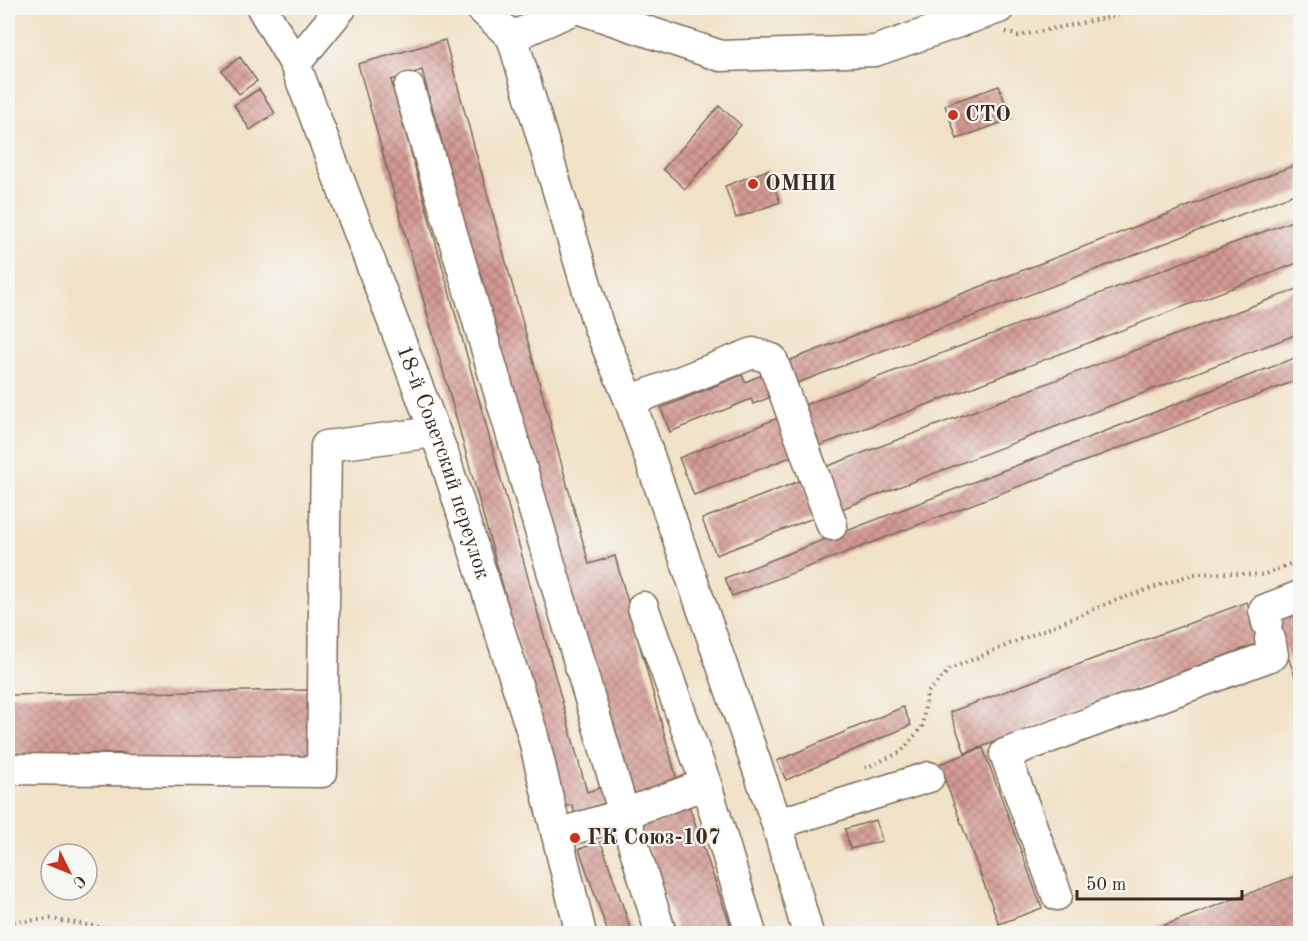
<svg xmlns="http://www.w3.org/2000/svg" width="1308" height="941" viewBox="0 0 1308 941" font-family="'Old Standard TT',serif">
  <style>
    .building { fill: url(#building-cross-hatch) }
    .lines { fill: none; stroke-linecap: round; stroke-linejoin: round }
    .minor-casing { stroke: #7b6a59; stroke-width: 33 }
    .path { stroke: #7b6a59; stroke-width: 4; stroke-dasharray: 1.5 4.5; stroke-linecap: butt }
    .minor { stroke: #fff; stroke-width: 30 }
    .poi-dot { fill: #c8321e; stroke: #f6f6f2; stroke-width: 2 }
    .labels { text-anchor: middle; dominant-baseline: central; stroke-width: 4.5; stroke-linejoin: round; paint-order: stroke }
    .poi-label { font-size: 22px; font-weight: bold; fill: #3b2a1e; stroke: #f6f6f2; text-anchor: start }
    .street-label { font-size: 22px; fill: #3b2a1e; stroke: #f6f6f2 }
  </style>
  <defs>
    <pattern id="building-cross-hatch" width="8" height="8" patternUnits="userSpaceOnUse" patternTransform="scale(1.5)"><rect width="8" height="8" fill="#d49a94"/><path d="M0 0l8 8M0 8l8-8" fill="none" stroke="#ad7e78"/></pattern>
  </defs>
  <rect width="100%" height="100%" fill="#f6f6f2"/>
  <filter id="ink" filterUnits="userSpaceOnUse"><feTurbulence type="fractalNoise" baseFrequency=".0167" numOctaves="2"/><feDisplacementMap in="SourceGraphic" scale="12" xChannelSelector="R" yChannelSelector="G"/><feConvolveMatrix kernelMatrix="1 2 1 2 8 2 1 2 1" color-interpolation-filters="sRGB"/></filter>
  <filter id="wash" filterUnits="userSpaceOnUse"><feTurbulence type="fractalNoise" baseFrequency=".008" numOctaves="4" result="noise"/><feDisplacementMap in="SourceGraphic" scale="24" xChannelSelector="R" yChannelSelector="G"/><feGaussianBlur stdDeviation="1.35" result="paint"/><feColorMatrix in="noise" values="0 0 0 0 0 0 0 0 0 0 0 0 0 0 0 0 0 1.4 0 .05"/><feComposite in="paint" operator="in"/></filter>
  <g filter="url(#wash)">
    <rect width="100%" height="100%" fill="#f1e2c7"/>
    <g id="blocks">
      <!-- building -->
      <path class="building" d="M 445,40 L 589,564 L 615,556 L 679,787 L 624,803 L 422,70 L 391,80 L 587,792 L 605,786 L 610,801 L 575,814 L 572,805 L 564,807 L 358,64 Z
        M 240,57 L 257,81 L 239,94 L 222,71 Z
        M 999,86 L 1011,119 L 957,139 L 945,105 Z
        M 259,89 L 275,113 L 250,130 L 234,105 Z
        M 719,106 L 741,125 L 685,189 L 663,169 Z
        M 1300,163 L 1300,192 L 792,385 L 783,363 Z
        M 768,170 L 780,202 L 736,218 L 725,186 Z
        M 1300,218 L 1300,262 L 816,447 L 799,407 Z
        M 1300,288 L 1300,333 L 836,511 L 820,469 Z
        M 1300,356 L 1300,379 L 732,596 L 725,578 Z
        M 767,373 L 776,395 L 753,404 L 751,399 L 670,432 L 661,408 L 742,375 L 745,382 Z
        M 778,418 L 793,456 L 694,495 L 679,458 Z
        M 802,480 L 816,517 L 716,555 L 702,519 Z
        M 1247,602 L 1255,627 L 1300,610 L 1300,690 L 1280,635 L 965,753 L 950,712 Z
        M 312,690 L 314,765 L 124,769 L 124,753 L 8,755 L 8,695 Z
        M 903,707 L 911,725 L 786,780 L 777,761 Z
        M 983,748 L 1042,908 L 999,924 L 939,764 Z
        M 689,806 L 733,933 L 678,933 L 639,822 Z
        M 876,820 L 882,841 L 850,849 L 845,829 Z
        M 601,842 L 632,933 L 608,933 L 579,849 Z
        M 1300,874 L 1300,925 L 1278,933 L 1144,933 Z"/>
    </g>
  </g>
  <g filter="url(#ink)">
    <use href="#blocks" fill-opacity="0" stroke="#7b6a59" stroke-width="1.5"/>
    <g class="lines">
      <!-- minor casing -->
      <g class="minor-casing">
        <g id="minor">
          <path id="s1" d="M 262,8 L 295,64 L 444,456 L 532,732 L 581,934"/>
          <path d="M 481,8 L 512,37 L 599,328 L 630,401 L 753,353 L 772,359 L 832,525"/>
          <path d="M 577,8 L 721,56 L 875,51 L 999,8"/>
          <path d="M 512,37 L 576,8"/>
          <path d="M 295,64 L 341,8"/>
          <path d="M 409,88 L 624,814 L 661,934"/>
          <path d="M 630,401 L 777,824 L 808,934"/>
          <path d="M 643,607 L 706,784 L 751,934"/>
          <path d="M 1267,623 L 1264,610 L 1300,596"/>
          <path d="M 8,769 L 322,772 L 326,446 L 435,432"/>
          <path d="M 777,824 L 929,777"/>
          <path d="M 557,834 L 624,814 L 706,784"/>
          <path d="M 1057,895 L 1005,754 L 1273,655 L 1270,639"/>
        </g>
      </g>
      <!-- path -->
      <path class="path" d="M 1006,32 L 1018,36 L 1153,8
        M 865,768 L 901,752 L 922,727 L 927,693 L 950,669 L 1111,602 L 1193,574 L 1227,573 L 1263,575 L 1300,560
        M 8,922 L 51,919 L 117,930 L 124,934
        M 509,934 L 554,926"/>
      <!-- minor -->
      <use href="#minor" class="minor"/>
    </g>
  </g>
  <!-- markers -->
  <g class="poi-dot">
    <circle cx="953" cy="115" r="6"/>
    <circle cx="753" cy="184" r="6"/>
    <circle cx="575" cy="838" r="6"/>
  </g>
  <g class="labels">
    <!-- poi labels -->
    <g class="poi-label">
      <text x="965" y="115">СТО</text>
      <text x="765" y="184">ОМНИ</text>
      <text x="587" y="838">ГК Союз-107</text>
    </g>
    <!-- street labels -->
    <g class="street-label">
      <text stroke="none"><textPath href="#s1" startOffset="490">18-й Советский переулок</textPath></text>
    </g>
  </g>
  <!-- margin -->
  <rect width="1308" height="941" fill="none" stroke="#f6f6f2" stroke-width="30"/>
  <!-- north arrow -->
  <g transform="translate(69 872) rotate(133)"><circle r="28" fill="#f6f6f2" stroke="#aba49d" stroke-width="1.5"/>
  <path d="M0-4.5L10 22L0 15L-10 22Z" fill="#c8321e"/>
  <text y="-9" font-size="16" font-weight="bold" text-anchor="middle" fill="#3b2a1e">С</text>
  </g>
  <!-- scale -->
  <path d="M1077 890v9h165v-9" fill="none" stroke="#3b2a1e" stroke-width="3"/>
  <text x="1086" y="890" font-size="18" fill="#3b2a1e" stroke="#f6f6f2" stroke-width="4.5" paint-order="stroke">50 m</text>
</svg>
